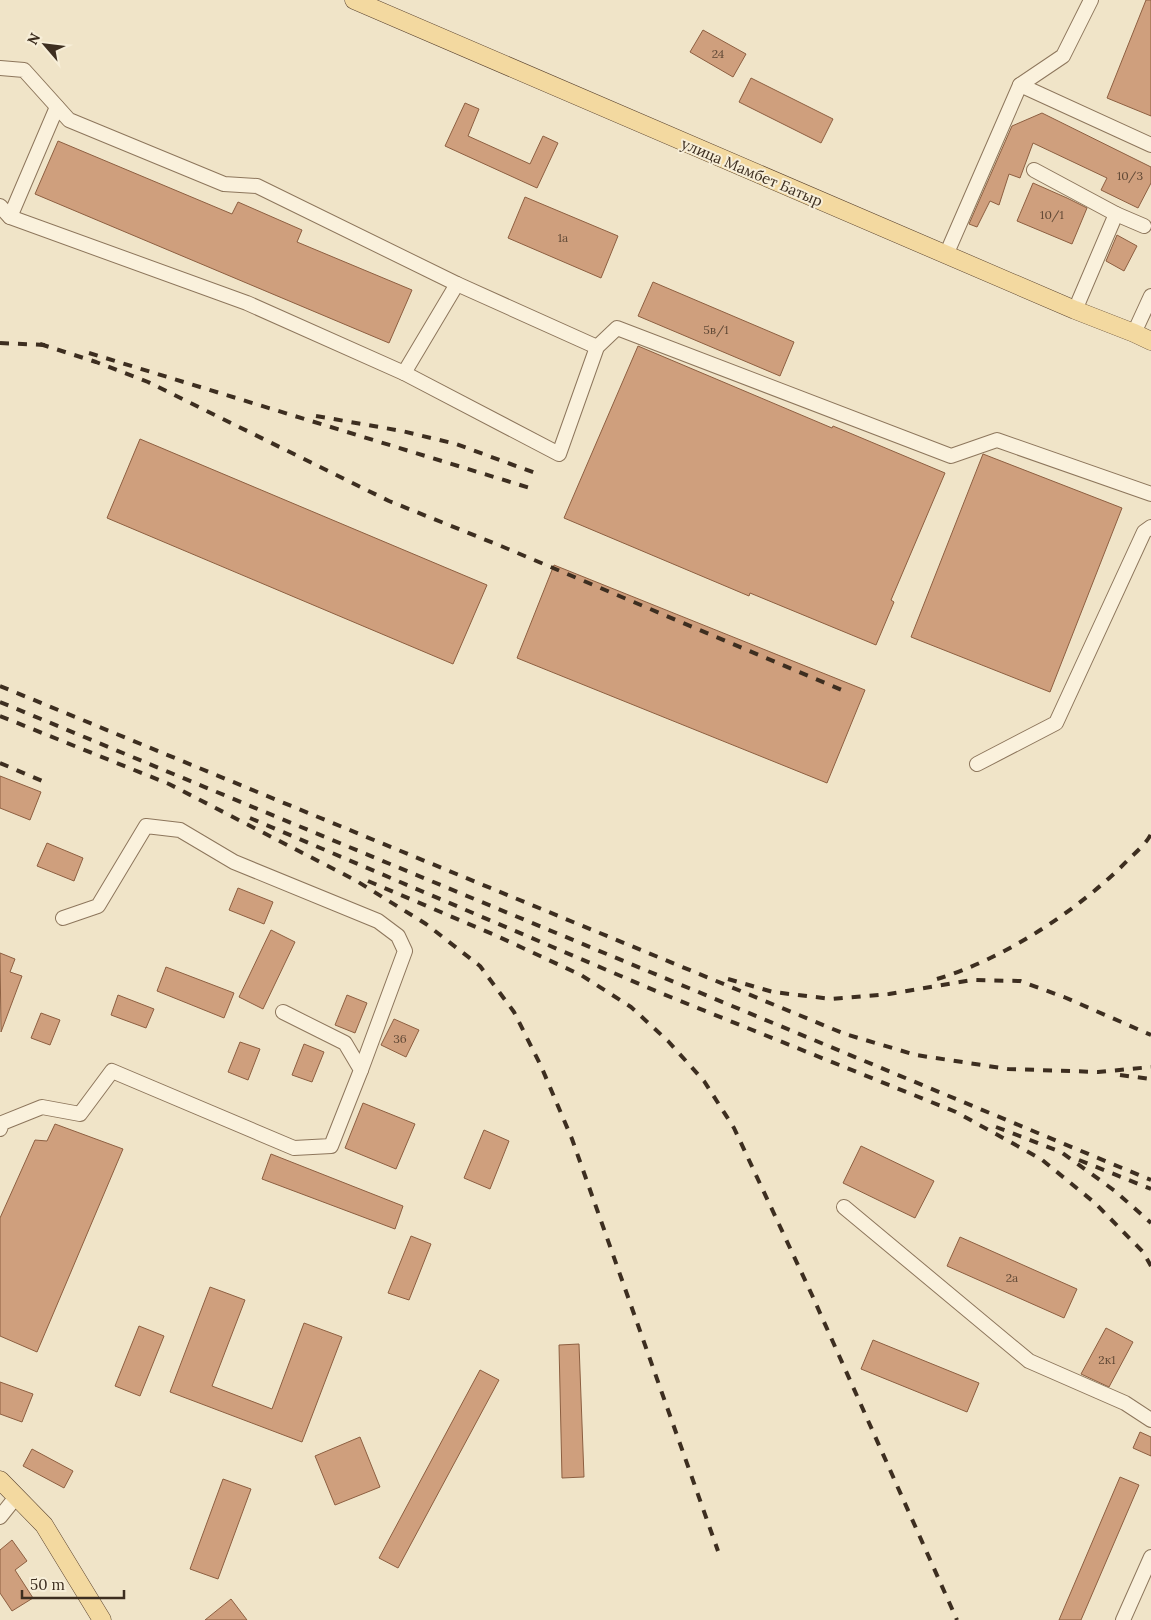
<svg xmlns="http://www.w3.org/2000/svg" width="1151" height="1620" viewBox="0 0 1151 1620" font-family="Lora,serif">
	<rect width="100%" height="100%" fill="#f0e4c8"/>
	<g fill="#cf9f7d" stroke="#8d5f41">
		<polygon points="1146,0 1151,0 1151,116 1107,98"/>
		<polygon points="703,30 746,54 733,77 690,52"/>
		<polygon points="751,78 833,119 821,143 739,102"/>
		<polygon points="465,103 479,109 468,136 530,164 543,136 558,143 537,188 445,146"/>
		<polygon points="1042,113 1151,167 1151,183 1138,208 1101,190 1107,178 1033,143 1020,178 1009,174 999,205 990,201 977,227 969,224 1012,126"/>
		<polygon points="58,141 232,214 238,202 302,230 297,242 412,290 389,343 35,194"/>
		<polygon points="1033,183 1067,198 1087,208 1072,244 1017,221"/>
		<polygon points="525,197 618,236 601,278 508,238"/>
		<polygon points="1117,235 1137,246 1124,271 1106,261"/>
		<polygon points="653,282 794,342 780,376 638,316"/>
		<polygon points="638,346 832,428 833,426 945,473 891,600 894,602 876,645 750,593 749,596 564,518"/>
		<polygon points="140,439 487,585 453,664 107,518"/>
		<polygon points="983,454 1122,508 1050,692 911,637"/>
		<polygon points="554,565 865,690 827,783 517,658"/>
		<polygon points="0,776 41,792 30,820 0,808"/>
		<polygon points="47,843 83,858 74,881 37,866"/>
		<polygon points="238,888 273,902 264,924 229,910"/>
		<polygon points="271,930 295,942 263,1009 239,997"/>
		<polygon points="0,953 15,959 10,972 22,976 1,1032"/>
		<polygon points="166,967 234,993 224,1018 157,991"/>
		<polygon points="118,995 154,1009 146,1028 111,1015"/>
		<polygon points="347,995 367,1003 355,1033 335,1025"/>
		<polygon points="41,1013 60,1020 50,1045 31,1038"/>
		<polygon points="394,1019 419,1030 406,1057 381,1045"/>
		<polygon points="240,1042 260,1049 248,1080 228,1072"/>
		<polygon points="304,1044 324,1052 312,1082 292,1075"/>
		<polygon points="363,1103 415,1124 396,1169 345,1148"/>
		<polygon points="55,1124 123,1149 37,1352 0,1336 0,1218 35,1140 47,1141"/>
		<polygon points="484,1130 509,1141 490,1189 464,1178"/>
		<polygon points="861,1146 934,1181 915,1218 843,1183"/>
		<polygon points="271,1154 403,1206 395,1229 262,1179"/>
		<polygon points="411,1236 431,1244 409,1300 388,1293"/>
		<polygon points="960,1237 1077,1289 1064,1318 947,1266"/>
		<polygon points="210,1287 245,1300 212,1386 272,1409 304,1323 342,1337 302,1442 170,1392"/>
		<polygon points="139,1326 164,1336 140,1396 115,1386"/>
		<polygon points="1106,1328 1133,1342 1109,1387 1081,1374"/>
		<polygon points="873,1340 979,1383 967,1412 861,1369"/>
		<polygon points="579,1344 584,1477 562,1478 559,1345"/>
		<polygon points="480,1370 499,1380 398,1568 379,1558"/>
		<polygon points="0,1382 33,1394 22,1422 0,1414"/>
		<polygon points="1140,1432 1151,1437 1151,1456 1133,1448"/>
		<polygon points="360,1437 380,1487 335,1505 315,1456"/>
		<polygon points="32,1449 73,1471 64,1488 23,1466"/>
		<polygon points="1120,1477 1139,1485 1081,1620 1059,1620"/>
		<polygon points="223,1479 251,1489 218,1579 190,1569"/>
		<polygon points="12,1540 27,1561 15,1570 33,1598 12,1611 0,1593 0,1550"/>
		<polygon points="231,1599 247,1620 205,1620"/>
	</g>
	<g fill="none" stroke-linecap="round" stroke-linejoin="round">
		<defs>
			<g id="minor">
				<polyline points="0,68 24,70 69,120 224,184 257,186 457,284 597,347"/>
				<polyline points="1020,85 1151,145"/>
				<polyline points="1034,170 1116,214 1075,310"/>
				<polyline points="0,206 10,217 247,303 404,373 457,284"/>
				<polyline points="1116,214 1144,226"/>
				<polyline points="10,217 57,107"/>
				<polyline points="946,255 1020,85 1063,56 1091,0"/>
				<polyline points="1134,333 1151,296"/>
				<polyline points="404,373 559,454 597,347 617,328 951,456 997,440 1151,494"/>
				<polyline points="977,764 1056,723 1144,532 1151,527"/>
				<polyline points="63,918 98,906 146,826 180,830 234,862 378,921 398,936 405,951 361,1070"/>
				<polyline points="0,1129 2,1123 42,1107 80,1114 112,1071 294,1148 331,1146 361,1070 345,1043 283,1012"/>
				<polyline points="844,1207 1029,1361 1125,1403 1151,1420"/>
				<polyline points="0,1517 16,1497"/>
				<polyline points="1123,1620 1151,1557"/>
			</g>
			<g id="major">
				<polyline points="354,0 1075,310 1134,333 1151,341"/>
				<polyline points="0,1480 44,1525 102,1620"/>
			</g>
		</defs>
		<use href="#minor" stroke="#8d765c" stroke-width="16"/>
		<use href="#major" stroke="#5b4430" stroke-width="19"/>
		<use href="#minor" stroke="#faf1dc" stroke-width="14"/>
		<use href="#major" stroke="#f3d9a0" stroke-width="18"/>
		<g stroke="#3d2e20" stroke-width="4" stroke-dasharray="9 9" stroke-linecap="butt">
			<polyline points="0,343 45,345"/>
			<polyline points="40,344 96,362 148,382 389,501 501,546 849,693"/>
			<polyline points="89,353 530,488"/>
			<polyline points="316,416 402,431 456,444 538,474"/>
			<polyline points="0,686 845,1034 916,1055 1008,1069 1098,1072 1151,1067"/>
			<polyline points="0,702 1151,1180"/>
			<polyline points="0,716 169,784 355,880 426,924 480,966 514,1012 541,1066 572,1139 718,1551"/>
			<polyline points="0,763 47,783"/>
			<polyline points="250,818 663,994 956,1112 1041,1159 1095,1203 1143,1252 1151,1266"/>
			<polyline points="368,881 497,936 581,975 631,1007 668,1041 704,1081 734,1128 812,1295 957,1620"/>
			<polyline points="728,979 773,992 832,999 889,994 972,980 1020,981 1064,997 1151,1035"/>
			<path d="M 937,979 C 1004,959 1079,910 1128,860 C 1136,852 1146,844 1151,834"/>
			<polyline points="1120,1075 1151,1079"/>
			<polyline points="996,1127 1061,1152 1115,1191 1151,1223"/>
			<polyline points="1079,1160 1151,1189"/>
		</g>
	</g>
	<g text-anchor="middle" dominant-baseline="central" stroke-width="4" stroke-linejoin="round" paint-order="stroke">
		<g font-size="12" fill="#624a37">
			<text x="718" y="53">24</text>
			<text x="1130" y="175">10/3</text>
			<text x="1052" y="214">10/1</text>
			<text x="563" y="237">1а</text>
			<text x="716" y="329">5в/1</text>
			<text x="400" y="1038">36</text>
			<text x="1012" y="1277">2а</text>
			<text x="1107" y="1359">2к1</text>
		</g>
		<g font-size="15" fill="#3d2e20" stroke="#f7eed8">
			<text transform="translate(752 172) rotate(23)">улица Мамбет Батыр</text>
		</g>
	</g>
	<g transform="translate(45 45) rotate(298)" stroke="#f7eed8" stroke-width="4" paint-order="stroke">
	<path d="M0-4L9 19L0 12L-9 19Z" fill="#3d2e20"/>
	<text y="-8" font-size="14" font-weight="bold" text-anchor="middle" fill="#3d2e20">N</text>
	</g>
	<path d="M22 1590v8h102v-8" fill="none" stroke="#3d2e20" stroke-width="2.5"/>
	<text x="30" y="1590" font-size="15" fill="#3d2e20" stroke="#f7eed8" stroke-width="4" paint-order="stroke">50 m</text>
</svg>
